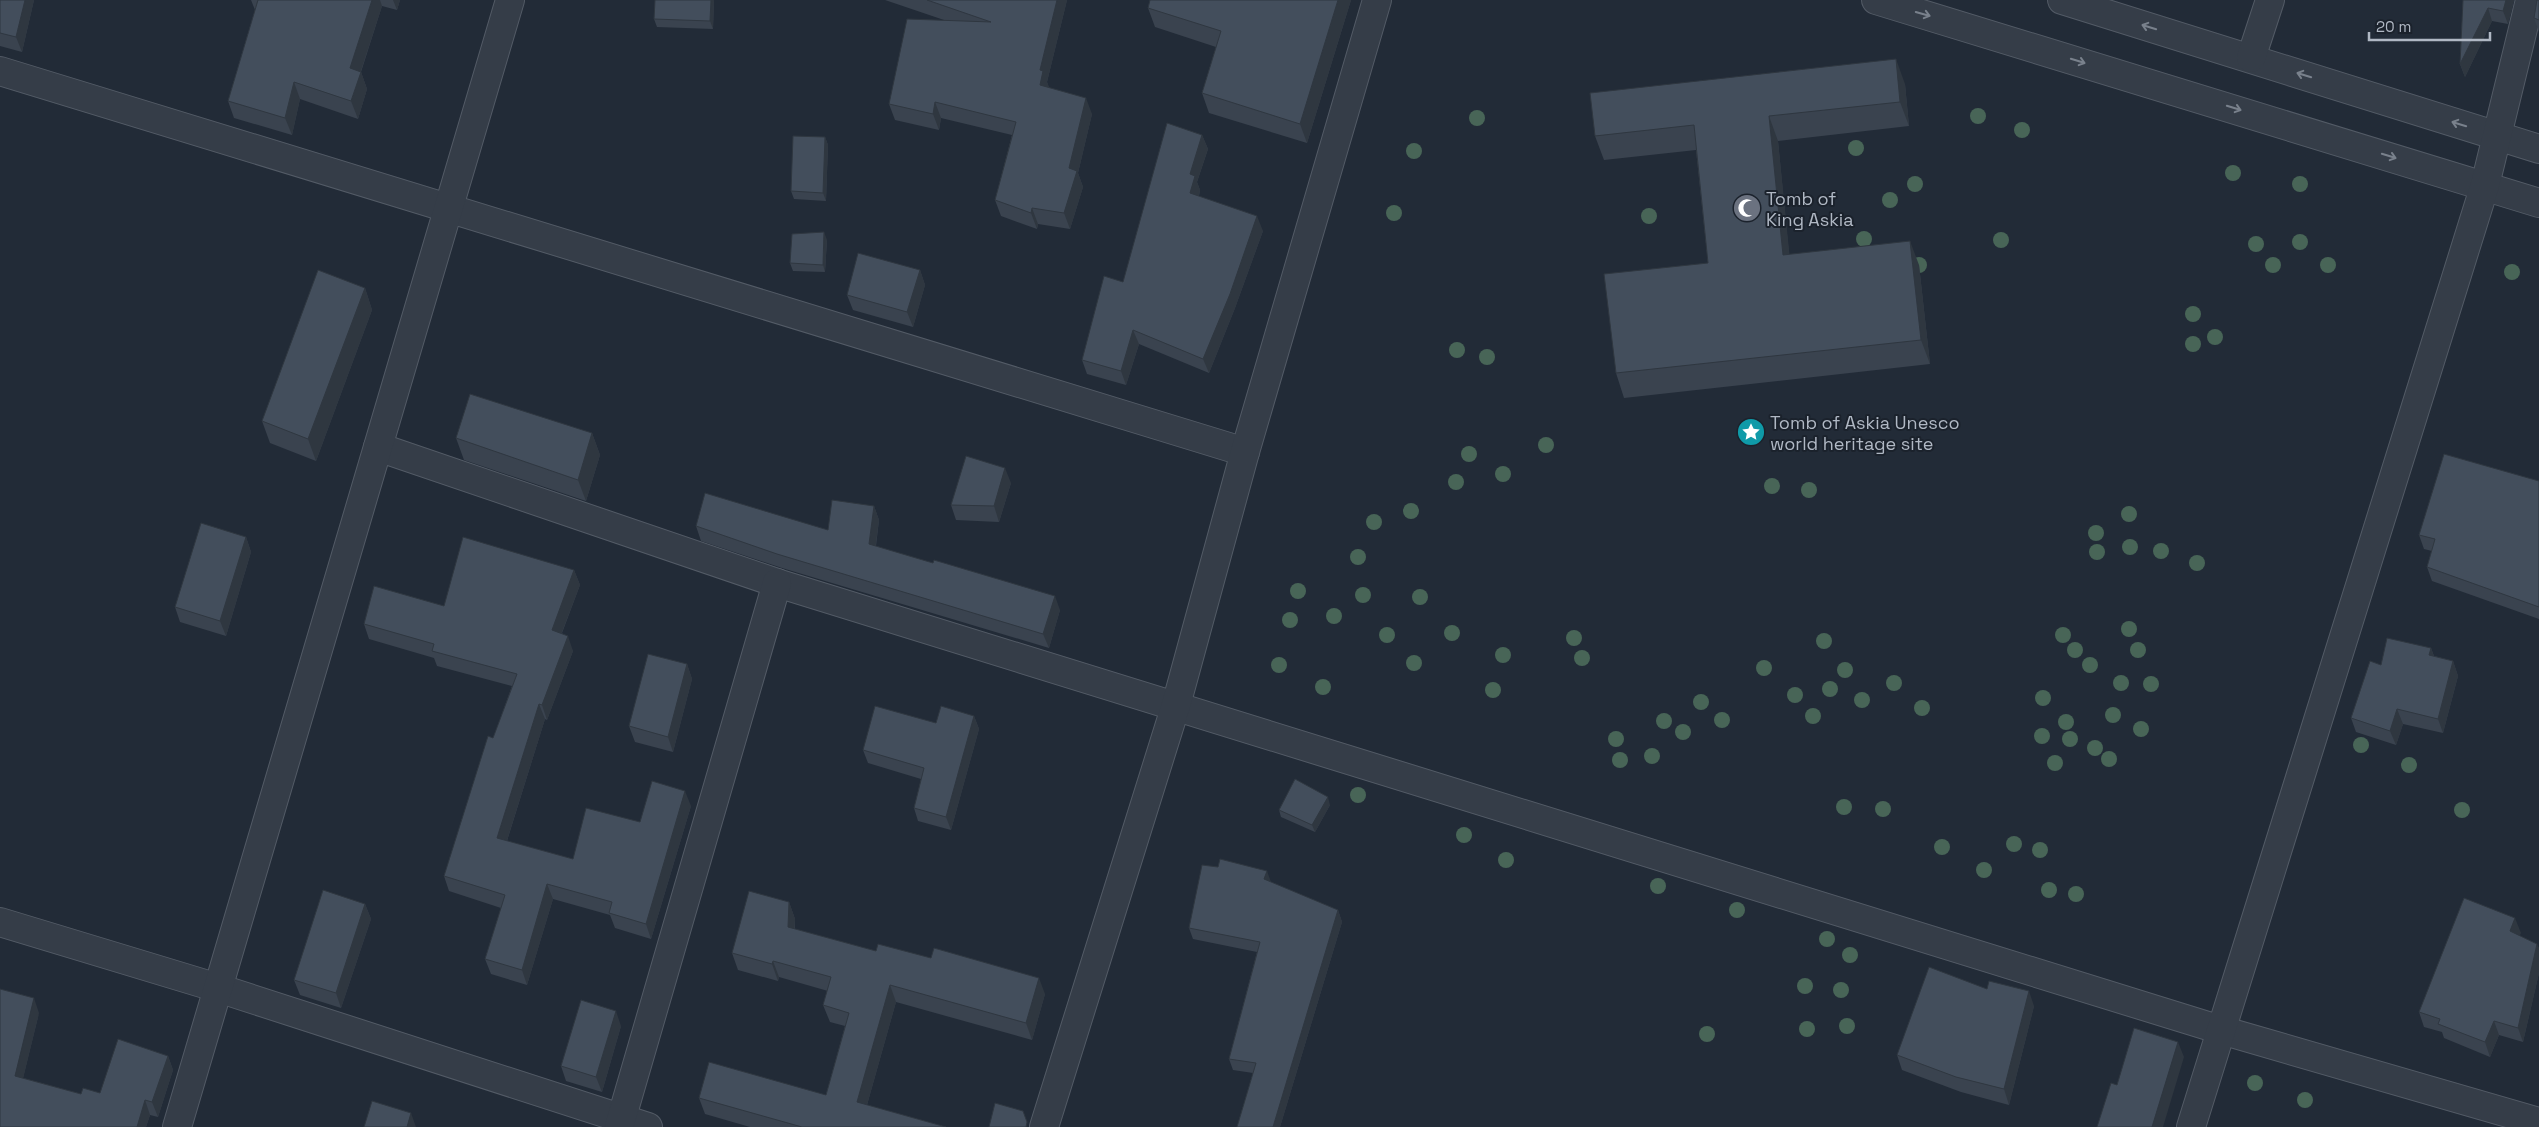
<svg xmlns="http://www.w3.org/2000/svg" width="2539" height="1127" viewBox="0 0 2539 1127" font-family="'Space Grotesk',sans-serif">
	<rect width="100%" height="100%" fill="#222b37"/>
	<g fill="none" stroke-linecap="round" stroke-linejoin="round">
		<defs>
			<g id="minor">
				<polyline points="1876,0 2539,203"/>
				<polyline points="2062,0 2539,149"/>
				<polyline points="2251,58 2270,0"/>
				<polyline points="0,71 1245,452"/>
				<polyline points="378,447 777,583 2221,1030 2539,1122"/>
				<polyline points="0,922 218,988 648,1127"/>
				<polyline points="177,1127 510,0"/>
				<polyline points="619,1127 777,583"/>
				<polyline points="1044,1127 1176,705 1245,452 1377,0"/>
				<polyline points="2191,1127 2485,185 2530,0"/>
			</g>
		</defs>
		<use href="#minor" stroke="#535b66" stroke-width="30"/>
		<use href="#minor" stroke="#353d48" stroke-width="28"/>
	</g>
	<g fill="#486557">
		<circle cx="1978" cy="116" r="8"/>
		<circle cx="1477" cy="118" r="8"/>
		<circle cx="2022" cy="130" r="8"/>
		<circle cx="1856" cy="148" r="8"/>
		<circle cx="1414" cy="151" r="8"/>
		<circle cx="2233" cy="173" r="8"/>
		<circle cx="1915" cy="184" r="8"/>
		<circle cx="2300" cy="184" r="8"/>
		<circle cx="1890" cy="200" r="8"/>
		<circle cx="1394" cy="213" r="8"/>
		<circle cx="1649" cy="216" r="8"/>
		<circle cx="1864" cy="239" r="8"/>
		<circle cx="2001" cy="240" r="8"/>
		<circle cx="2300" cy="242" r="8"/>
		<circle cx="2256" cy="244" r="8"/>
		<circle cx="1919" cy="265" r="8"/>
		<circle cx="2273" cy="265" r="8"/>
		<circle cx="2328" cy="265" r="8"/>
		<circle cx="2512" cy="272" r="8"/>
		<circle cx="2193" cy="314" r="8"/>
		<circle cx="2215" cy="337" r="8"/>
		<circle cx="2193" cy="344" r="8"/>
		<circle cx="1457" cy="350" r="8"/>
		<circle cx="1487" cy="357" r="8"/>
		<circle cx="1546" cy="445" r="8"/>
		<circle cx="1469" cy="454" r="8"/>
		<circle cx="1503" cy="474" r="8"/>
		<circle cx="1456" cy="482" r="8"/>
		<circle cx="1772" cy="486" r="8"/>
		<circle cx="1809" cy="490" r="8"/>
		<circle cx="1411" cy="511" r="8"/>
		<circle cx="2129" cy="514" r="8"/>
		<circle cx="1374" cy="522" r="8"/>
		<circle cx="2096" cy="533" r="8"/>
		<circle cx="2130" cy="547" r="8"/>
		<circle cx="2161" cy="551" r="8"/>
		<circle cx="2097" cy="552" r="8"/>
		<circle cx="1358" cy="557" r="8"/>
		<circle cx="2197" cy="563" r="8"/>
		<circle cx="1298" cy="591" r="8"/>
		<circle cx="1363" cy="595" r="8"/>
		<circle cx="1420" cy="597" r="8"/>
		<circle cx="1334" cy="616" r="8"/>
		<circle cx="1290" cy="620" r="8"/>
		<circle cx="2129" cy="629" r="8"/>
		<circle cx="1452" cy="633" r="8"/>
		<circle cx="1387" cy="635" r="8"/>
		<circle cx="2063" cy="635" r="8"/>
		<circle cx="1574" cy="638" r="8"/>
		<circle cx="1824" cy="641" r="8"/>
		<circle cx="2075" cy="650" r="8"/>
		<circle cx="2138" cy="650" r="8"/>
		<circle cx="1503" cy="655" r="8"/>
		<circle cx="1582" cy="658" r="8"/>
		<circle cx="1414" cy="663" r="8"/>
		<circle cx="1279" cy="665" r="8"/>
		<circle cx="2090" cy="665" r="8"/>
		<circle cx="1764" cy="668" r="8"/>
		<circle cx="1845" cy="670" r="8"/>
		<circle cx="1894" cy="683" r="8"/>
		<circle cx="2121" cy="683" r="8"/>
		<circle cx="2151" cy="684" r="8"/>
		<circle cx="1323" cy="687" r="8"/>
		<circle cx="1830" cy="689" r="8"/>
		<circle cx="1493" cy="690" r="8"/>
		<circle cx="1795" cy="695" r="8"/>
		<circle cx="2043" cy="698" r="8"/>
		<circle cx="1862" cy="700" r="8"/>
		<circle cx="1701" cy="702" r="8"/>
		<circle cx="1922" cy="708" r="8"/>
		<circle cx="2113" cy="715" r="8"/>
		<circle cx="1813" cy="716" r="8"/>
		<circle cx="1722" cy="720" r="8"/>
		<circle cx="1664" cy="721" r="8"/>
		<circle cx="2066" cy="722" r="8"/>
		<circle cx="2141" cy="729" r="8"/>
		<circle cx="1683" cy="732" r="8"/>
		<circle cx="2042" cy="736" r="8"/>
		<circle cx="1616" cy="739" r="8"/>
		<circle cx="2070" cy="739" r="8"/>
		<circle cx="2361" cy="745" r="8"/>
		<circle cx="2095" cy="748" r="8"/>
		<circle cx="1652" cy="756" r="8"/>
		<circle cx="2109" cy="759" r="8"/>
		<circle cx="1620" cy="760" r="8"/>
		<circle cx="2055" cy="763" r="8"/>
		<circle cx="2409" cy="765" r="8"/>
		<circle cx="1358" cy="795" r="8"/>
		<circle cx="1844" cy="807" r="8"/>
		<circle cx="1883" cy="809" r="8"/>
		<circle cx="2462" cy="810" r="8"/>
		<circle cx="1464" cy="835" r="8"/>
		<circle cx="2014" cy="844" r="8"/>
		<circle cx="1942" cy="847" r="8"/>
		<circle cx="2040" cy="850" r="8"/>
		<circle cx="1506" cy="860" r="8"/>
		<circle cx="1984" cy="870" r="8"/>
		<circle cx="1658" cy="886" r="8"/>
		<circle cx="2049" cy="890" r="8"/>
		<circle cx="2076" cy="894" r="8"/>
		<circle cx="1737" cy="910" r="8"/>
		<circle cx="1827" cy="939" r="8"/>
		<circle cx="1850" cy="955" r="8"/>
		<circle cx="1805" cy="986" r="8"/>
		<circle cx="1841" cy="990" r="8"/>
		<circle cx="1847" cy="1026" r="8"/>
		<circle cx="1807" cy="1029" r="8"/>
		<circle cx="1707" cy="1034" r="8"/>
		<circle cx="2255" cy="1083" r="8"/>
		<circle cx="2305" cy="1100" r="8"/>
	</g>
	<g fill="#3a434f">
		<polygon points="0,0 34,0 22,52 0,46"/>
		<polygon points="251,0 400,0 397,10 382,6 361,72 367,89 358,119 300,99 292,135 234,118 228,101 255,10"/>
		<polygon points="714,0 713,29 657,27 654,19"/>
		<polygon points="885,0 1067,0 1047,82 1049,88 1092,114 1078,173 1083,187 1070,229 1038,224 1037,229 1001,216 995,200 1012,135 941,118 939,130 895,120 889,104 944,20"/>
		<polygon points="1351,0 1307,143 1209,113 1202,93 1216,47 1155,27 1148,8"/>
		<polygon points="2463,0 2514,0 2508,24 2492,21 2465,77 2460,64"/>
		<polygon points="2539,0 2539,32 2534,18"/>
		<polygon points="1905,84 1909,126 1778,141 1789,254 1919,265 1930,364 1624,398 1616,373 1708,263 1696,150 1604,160 1595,136"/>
		<polygon points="1202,135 1208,149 1197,182 1200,190 1199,196 1263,231 1235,308 1209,373 1139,344 1126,385 1087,374 1082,360"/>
		<polygon points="825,137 828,145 826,201 794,199 791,191"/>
		<polygon points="827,240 825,272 793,271 790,263"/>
		<polygon points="920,270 925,285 913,327 853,310 847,295"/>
		<polygon points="365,288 372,310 316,461 270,443 262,421"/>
		<polygon points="592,433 600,455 586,501 464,460 456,438"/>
		<polygon points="2539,481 2539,619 2432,581 2427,567 2432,551 2424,549 2419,535"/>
		<polygon points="1011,483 999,522 956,520 951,505"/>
		<polygon points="874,506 879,520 876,546 1060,610 1049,648 782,568 701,541 696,526 828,530"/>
		<polygon points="246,537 251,552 226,636 180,622 175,607"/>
		<polygon points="574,570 580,585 562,633 573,651 547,720 545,719 507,841 573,859 640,822 691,806 651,939 615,928 610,915 553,899 527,985 491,974 485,959 501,908 449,891 444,876 512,686 437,666 434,658 369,639 364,624 444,606"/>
		<polygon points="2431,648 2434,656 2453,661 2458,676 2443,733 2403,724 2396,745 2356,732 2351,718 2381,665"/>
		<polygon points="687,664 692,679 673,752 635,742 629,726"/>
		<polygon points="974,716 979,729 951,830 918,821 914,808 921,779 868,763 863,750 936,723"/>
		<polygon points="1330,805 1315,832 1281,817 1279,810"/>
		<polygon points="1270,882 1338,910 1342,922 1280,1127 1237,1127 1253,1073 1233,1070 1229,1059 1257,952 1193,939 1189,928"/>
		<polygon points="789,902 795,919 795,929 876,951 1045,994 1032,1040 896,1002 867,1105 946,1127 750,1127 705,1114 699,1098 826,1095 845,1026 830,1022 823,1005 828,991 779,977 778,981 738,970 732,953"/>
		<polygon points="365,904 371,919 341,1008 300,995 294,980"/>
		<polygon points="2521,933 2519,935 2539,948 2539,973 2523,1042 2499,1035 2490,1057 2444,1038 2442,1032 2424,1027 2419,1012"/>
		<polygon points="1987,989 2034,1006 2009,1105 1961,1092 1902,1070 1897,1055"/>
		<polygon points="39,1013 23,1078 81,1094 100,1093 168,1056 173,1070 158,1117 150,1115 146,1127 0,1127"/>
		<polygon points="621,1026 602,1092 566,1081 561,1066"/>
	</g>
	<g fill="#2f3740">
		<polygon points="25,0 34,0 22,52 16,37"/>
		<polygon points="372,0 380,0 382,6 356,86 350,68"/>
		<polygon points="393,0 400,0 397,10"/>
		<polygon points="711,0 714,0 713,29 710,21"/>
		<polygon points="1057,0 1067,0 1047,82 1049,87 1046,101 1040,85 1040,70"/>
		<polygon points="1338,0 1351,0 1307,143 1300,124"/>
		<polygon points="2506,0 2514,0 2508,24 2503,11"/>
		<polygon points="2488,8 2492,21 2465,77 2460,64"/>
		<polygon points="1896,59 1905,84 1909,126 1900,102"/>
		<polygon points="361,72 367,89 358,119 351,101"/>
		<polygon points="294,82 300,99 292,135 285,118"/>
		<polygon points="1086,98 1092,114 1078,173 1083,187 1070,229 1064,213 1069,168"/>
		<polygon points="935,102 941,118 939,130 933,114"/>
		<polygon points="1769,116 1778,141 1792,279 1783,255"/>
		<polygon points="1202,135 1208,149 1197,182 1200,190 1196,208 1190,193 1190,174"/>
		<polygon points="825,137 828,145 826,201 823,193"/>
		<polygon points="1032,208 1038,224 1037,229 1031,213"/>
		<polygon points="1257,216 1263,231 1235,308 1209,373 1203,359"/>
		<polygon points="824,232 827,240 825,272 823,265"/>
		<polygon points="1910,241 1919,265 1930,364 1921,340"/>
		<polygon points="920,270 925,285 913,327 907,312"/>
		<polygon points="365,288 372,310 316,461 308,439"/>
		<polygon points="1133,330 1139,344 1126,385 1121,371"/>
		<polygon points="592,433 600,455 586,501 578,480"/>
		<polygon points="1005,468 1011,483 999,522 994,506"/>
		<polygon points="874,506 879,520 874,558 869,544"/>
		<polygon points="246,537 251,552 226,636 220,621"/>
		<polygon points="574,570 580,585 557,645 552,630"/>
		<polygon points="1055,596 1060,610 1049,648 1043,634"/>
		<polygon points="568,636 573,651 547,720 542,705"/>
		<polygon points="2431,648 2436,663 2429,655"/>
		<polygon points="2453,661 2458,676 2443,733 2438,719"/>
		<polygon points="687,664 692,679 673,752 668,737"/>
		<polygon points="539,704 545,719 503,853 497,838"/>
		<polygon points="2397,709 2403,724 2396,745 2390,731"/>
		<polygon points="974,716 979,729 951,830 946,817"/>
		<polygon points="685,791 691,806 651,939 646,924"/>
		<polygon points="1328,797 1330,805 1315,832 1312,825"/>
		<polygon points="1267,871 1271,882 1264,879"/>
		<polygon points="547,884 553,899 527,985 522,970"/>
		<polygon points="789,902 795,919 794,943 788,927"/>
		<polygon points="365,904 371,919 341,1008 336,993"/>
		<polygon points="1338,910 1342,922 1280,1127 1273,1127"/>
		<polygon points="2515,918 2521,933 2515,946 2510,931"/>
		<polygon points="2537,944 2539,948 2539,973 2523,1042 2518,1028"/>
		<polygon points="773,961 779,977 778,981 772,964"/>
		<polygon points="1039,978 1045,994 1032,1040 1026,1023"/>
		<polygon points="890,985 896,1002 863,1119 857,1102"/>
		<polygon points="2029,991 2034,1006 2009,1105 2004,1089"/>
		<polygon points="34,998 39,1013 20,1091 15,1076"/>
		<polygon points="616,1011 621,1026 602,1092 596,1077"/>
		<polygon points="2494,1021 2499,1035 2490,1057 2485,1042"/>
		<polygon points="2178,1042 2184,1057 2163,1127 2152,1127"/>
		<polygon points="168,1056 173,1070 158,1117 152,1102"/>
		<polygon points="145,1100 150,1115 146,1127 137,1127"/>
		<polygon points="411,1113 416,1127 407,1127"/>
	</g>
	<g fill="#434e5c" stroke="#2f3740">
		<polygon points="0,0 25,0 16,37 0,33"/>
		<polygon points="258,0 372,0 350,68 361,72 351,101 294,82 285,118 228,101"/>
		<polygon points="655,0 711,0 710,21 654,19"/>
		<polygon points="927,0 1057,0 1040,70 1043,71 1040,85 1086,98 1069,168 1077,171 1064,213 1032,208 1031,213 995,200 1016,122 935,102 933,114 889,104 907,19 991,22"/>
		<polygon points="1150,0 1338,0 1300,124 1202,93 1221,31 1148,8"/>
		<polygon points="2463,0 2506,0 2503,11 2488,8 2460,64"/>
		<polygon points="2537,0 2539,0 2539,20 2534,18"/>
		<polygon points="1896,59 1900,102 1769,116 1783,255 1910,241 1921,340 1616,373 1604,274 1708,263 1694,125 1595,136 1590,93"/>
		<polygon points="1167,123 1202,135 1190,174 1195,176 1190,193 1257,216 1230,294 1203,359 1133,330 1121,371 1082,360 1104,276 1123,282"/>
		<polygon points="793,136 825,137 823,193 791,191"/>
		<polygon points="824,232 823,265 790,263 792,234"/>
		<polygon points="858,253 920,270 907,312 847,295"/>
		<polygon points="318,270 365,288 308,439 262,421"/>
		<polygon points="470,394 592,433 578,480 456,438"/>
		<polygon points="2444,454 2539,481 2539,607 2427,567 2435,539 2419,535"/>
		<polygon points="966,456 1005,468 994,506 951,505"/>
		<polygon points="705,493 828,530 832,500 874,506 869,544 933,563 934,560 1055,596 1043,634 777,554 696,526"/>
		<polygon points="201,523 246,537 220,621 175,607"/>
		<polygon points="463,537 574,570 552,630 568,636 542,705 539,704 497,838 573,859 586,808 640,822 652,781 685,791 646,924 609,913 612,902 547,884 522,970 485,959 505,895 444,876 488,736 493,738 517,674 432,651 434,644 364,624 374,586 444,606"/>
		<polygon points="2387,638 2431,648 2429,655 2453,661 2438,719 2397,709 2390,731 2351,718 2370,661 2381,665"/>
		<polygon points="648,654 687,664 668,737 629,726"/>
		<polygon points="875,706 936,723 941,706 974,716 946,817 914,808 924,768 863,750"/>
		<polygon points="1295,779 1328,797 1312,825 1279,810"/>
		<polygon points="1220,859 1267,871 1264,879 1338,910 1273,1127 1237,1127 1256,1063 1229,1059 1260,942 1189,928 1202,865 1218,867"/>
		<polygon points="323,890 365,904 336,993 294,980"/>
		<polygon points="749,891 789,902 788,927 876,951 878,944 931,958 934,948 1039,978 1026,1023 890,985 857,1102 946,1127 802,1127 699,1098 709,1062 826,1095 849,1013 823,1005 831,977 773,961 772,964 732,953"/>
		<polygon points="2464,898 2515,918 2510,931 2537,944 2518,1028 2494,1021 2485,1042 2438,1024 2440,1019 2419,1012"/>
		<polygon points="1929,967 1987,989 1989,981 2029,991 2004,1089 1956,1077 1897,1055"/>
		<polygon points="0,989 34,998 15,1076 81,1094 83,1088 100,1093 118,1039 168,1056 152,1102 145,1100 137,1127 0,1127"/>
		<polygon points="581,1000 616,1011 596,1077 561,1066"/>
		<polygon points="2134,1028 2178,1042 2152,1127 2097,1127 2111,1083 2117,1085"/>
		<polygon points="372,1101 411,1113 407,1127 364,1127"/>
		<polygon points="995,1103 1023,1111 1027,1122 1026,1127 989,1127"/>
	</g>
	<defs><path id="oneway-shaft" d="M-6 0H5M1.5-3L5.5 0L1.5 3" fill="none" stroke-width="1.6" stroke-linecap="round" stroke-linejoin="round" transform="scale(1.25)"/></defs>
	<g stroke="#79818c">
		<use href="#oneway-shaft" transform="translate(1923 14) rotate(16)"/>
		<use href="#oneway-shaft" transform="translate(2149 27) rotate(-163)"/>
		<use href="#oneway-shaft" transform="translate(2078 61) rotate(17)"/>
		<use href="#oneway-shaft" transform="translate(2304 75) rotate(-163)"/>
		<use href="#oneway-shaft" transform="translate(2234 108) rotate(17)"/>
		<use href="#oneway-shaft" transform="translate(2459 124) rotate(-163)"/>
		<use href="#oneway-shaft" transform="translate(2389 156) rotate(17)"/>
	</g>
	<defs>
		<symbol id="mosque-disc" viewBox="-11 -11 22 22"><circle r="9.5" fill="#6b7280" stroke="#1b222c"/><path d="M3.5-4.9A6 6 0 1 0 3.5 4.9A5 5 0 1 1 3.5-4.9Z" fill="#fff"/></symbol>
		<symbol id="sight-disc" viewBox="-11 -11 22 22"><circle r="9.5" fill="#0f9aa8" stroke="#1b222c"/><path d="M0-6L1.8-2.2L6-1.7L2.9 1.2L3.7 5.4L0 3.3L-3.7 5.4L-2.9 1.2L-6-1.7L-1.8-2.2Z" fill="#fff"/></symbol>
	</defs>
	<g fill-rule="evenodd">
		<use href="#mosque-disc" x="1731" y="192" width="32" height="32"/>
		<use href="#sight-disc" x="1735" y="416" width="32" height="32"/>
	</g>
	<g text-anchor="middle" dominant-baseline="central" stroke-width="4" stroke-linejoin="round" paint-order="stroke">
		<g font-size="18" fill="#b0b8c4" stroke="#1b222c" text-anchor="start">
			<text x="1766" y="198">Tomb of<tspan x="1766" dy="21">King Askia</tspan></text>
			<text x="1770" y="422">Tomb of Askia Unesco<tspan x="1770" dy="21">world heritage site</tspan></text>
		</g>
	</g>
	<path d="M2369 32v8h121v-8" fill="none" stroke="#b0b8c4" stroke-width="2.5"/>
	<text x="2376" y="32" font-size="15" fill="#b0b8c4" stroke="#1b222c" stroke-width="4" paint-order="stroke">20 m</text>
</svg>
